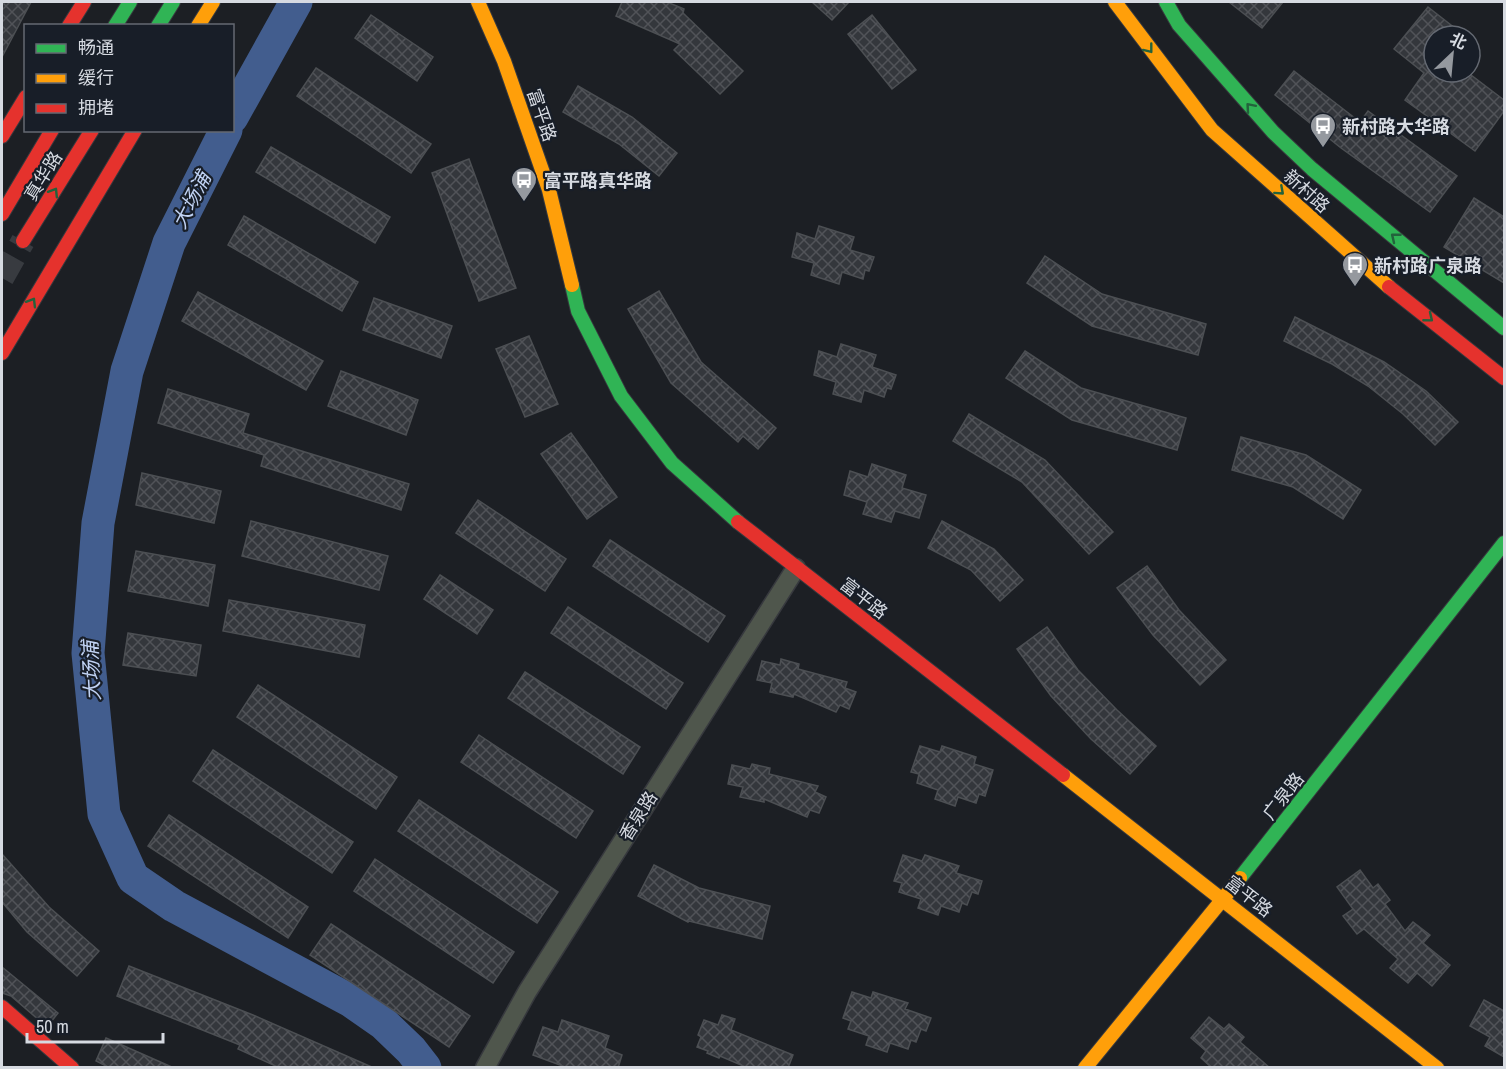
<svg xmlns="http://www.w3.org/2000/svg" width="1506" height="1069" viewBox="0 0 1506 1069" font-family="'Archivo Narrow','Noto Sans SC',sans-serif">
	<defs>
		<pattern id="building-cross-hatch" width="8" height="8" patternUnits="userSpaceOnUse" patternTransform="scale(1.5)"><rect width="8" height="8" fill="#34373c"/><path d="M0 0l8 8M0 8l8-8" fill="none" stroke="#515358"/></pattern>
	</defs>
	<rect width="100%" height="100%" fill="#1c1f24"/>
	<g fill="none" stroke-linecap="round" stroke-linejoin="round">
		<g stroke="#425d8e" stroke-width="33">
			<polyline points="232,117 296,2"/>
			<polyline points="226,130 169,243 127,371 98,523 88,653 104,814 133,878 174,906 351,1001 384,1024 411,1050 425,1068"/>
		</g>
	</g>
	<g fill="url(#building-cross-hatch)" stroke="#4c4f53" stroke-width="1.5">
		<polygon points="2,2 31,2 2,57"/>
		<polygon points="622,2 667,2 684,9 683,13 743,71 720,94 674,50 680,44 616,16"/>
		<polygon points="812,2 849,2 832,20"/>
		<polygon points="1229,2 1283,2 1262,28"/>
		<polygon points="1428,7 1465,36 1434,36 1434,72 1467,72 1504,100 1504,111 1475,151 1405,100 1424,73 1394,49"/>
		<polygon points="371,15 433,57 417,81 355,38"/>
		<polygon points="872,15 916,70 892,89 848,34"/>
		<polygon points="316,68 431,144 411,173 297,96"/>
		<polygon points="1294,71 1360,122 1368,111 1457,176 1430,212 1341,148 1275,95"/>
		<polygon points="578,86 632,117 677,153 659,176 619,144 563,112"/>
		<polygon points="271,147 390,217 375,243 256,172"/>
		<polygon points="469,159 516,288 479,301 432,173"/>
		<polygon points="1474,198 1504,217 1504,283 1444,247"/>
		<polygon points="244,216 358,282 342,311 228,245"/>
		<polygon points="819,226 854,237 850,250 874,257 869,271 865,270 863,279 842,272 839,284 811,275 814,263 792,257 797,233 815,239"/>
		<polygon points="1045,256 1102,294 1206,324 1198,355 1092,326 1027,283"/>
		<polygon points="659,291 701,362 776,428 758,449 743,436 738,442 671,383 628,309"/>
		<polygon points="198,292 323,361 306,390 182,321"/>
		<polygon points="374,298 452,326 441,358 363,330"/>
		<polygon points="1295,317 1384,362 1426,391 1458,422 1435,445 1403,414 1368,386 1332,364 1284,341"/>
		<polygon points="529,336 558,404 525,417 496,349"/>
		<polygon points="841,344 876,355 872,367 896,375 891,389 887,388 884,397 864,390 861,402 833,394 836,382 814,375 819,351 837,357"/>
		<polygon points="1025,351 1081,388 1186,418 1177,450 1072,420 1006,378"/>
		<polygon points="341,371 418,400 406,435 328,406"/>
		<polygon points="168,389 249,414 243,433 409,484 401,510 261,466 264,455 158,423"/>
		<polygon points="969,414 1045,460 1113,532 1089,554 1022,482 953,441"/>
		<polygon points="571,433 617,497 587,519 541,454"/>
		<polygon points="1241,437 1306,455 1361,490 1343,519 1293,487 1232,470"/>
		<polygon points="872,464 906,475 902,488 926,495 919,518 895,511 891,522 863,514 867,502 844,495 850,471 868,477"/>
		<polygon points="142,473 221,491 214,523 136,505"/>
		<polygon points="478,500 566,559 545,591 456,533"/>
		<polygon points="251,521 388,556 379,590 242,556"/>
		<polygon points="942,521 994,549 1023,580 1000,601 971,570 928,548"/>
		<polygon points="610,540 725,616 708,642 593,566"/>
		<polygon points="136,551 215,565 208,606 128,591"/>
		<polygon points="1147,566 1179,610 1226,660 1200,685 1153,635 1117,588"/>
		<polygon points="440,575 493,610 477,634 424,599"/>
		<polygon points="229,600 365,625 359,657 223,631"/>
		<polygon points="568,607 683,683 666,709 551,633"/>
		<polygon points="1047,627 1078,670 1117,710 1156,746 1130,774 1091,739 1051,696 1017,649"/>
		<polygon points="128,633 201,645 196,676 123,665"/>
		<polygon points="781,659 799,664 798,669 847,682 845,688 856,692 849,709 840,705 836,712 794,694 793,697 770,692 772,683 757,680 762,661 780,665"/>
		<polygon points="525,672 640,747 623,774 508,698"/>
		<polygon points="258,685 397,777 376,809 237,717"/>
		<polygon points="479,735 593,811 576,838 461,762"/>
		<polygon points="920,746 940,752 942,746 976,757 974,764 993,770 985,796 979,794 976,803 958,797 955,806 935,799 938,790 917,783 919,774 911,772"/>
		<polygon points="213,750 353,842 332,873 193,781"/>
		<polygon points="752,764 770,768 769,774 818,786 815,792 826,797 819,813 810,810 807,817 764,799 764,802 740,797 743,787 728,784 732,765 750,769"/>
		<polygon points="419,800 558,892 537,923 398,831"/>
		<polygon points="169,815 308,907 288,938 148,846"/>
		<polygon points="2,854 49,907 99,951 77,976 27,932 2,902"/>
		<polygon points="903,855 922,861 925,855 959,866 956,873 982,881 978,894 972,892 967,905 962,903 959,912 941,906 938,915 918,908 921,899 899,892 902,883 894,881"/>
		<polygon points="375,859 514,952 493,983 354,891"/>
		<polygon points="654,865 699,888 770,906 762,939 689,921 688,922 638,896"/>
		<polygon points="1360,870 1373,888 1378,884 1390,900 1385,904 1405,931 1413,922 1430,935 1423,943 1450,965 1432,986 1417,973 1408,983 1390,968 1398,959 1364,929 1357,934 1343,916 1353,909 1337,887"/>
		<polygon points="331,924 470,1016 449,1047 310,955"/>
		<polygon points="129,966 253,1015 374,1068 280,1068 238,1049 240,1045 117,996"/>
		<polygon points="2,967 58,1013 47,1027 11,996 2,993"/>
		<polygon points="852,992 871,998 873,992 908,1003 905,1009 931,1018 926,1031 921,1029 916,1042 911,1040 908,1049 890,1043 887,1052 866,1045 869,1036 848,1029 851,1021 843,1018"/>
		<polygon points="1484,1000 1504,1011 1504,1057 1485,1046 1490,1037 1470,1026"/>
		<polygon points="722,1015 735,1019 731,1030 793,1055 788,1068 748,1068 720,1056 719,1058 707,1053 708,1051 697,1047 701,1037 698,1035 704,1020 718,1025"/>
		<polygon points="1209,1017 1224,1029 1229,1024 1244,1037 1240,1042 1270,1068 1212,1068 1201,1058 1206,1051 1191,1038"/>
		<polygon points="562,1020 609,1036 605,1048 622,1055 618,1068 568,1068 533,1055 543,1027 558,1032"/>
		<polygon points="106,1038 174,1068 110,1068 96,1061"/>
	</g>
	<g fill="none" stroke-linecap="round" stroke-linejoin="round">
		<polyline stroke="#383b40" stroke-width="24" stroke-dasharray="24 12" stroke-linecap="butt" points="2,278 23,241"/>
		<defs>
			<polyline id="street" points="485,1068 527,992 796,568"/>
			<g id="fast">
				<polyline points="1166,2 1179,25 1273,132 1312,169 1504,328"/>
				<polyline points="115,26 130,2"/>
				<polyline points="158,26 173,2"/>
				<polyline points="572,285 578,311 621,396 672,463 738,522"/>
				<polyline points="1240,878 1504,543"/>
			</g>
			<g id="slow">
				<polyline points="478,2 504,61 549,190 572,285"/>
				<polyline points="1115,2 1212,130 1389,287"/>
				<polyline points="198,26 213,2"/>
				<polyline points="1063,775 1437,1068"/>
				<polyline points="1085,1068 1240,878"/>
			</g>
			<g id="jam">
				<polyline points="69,26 84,2"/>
				<polyline points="2,136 26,97"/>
				<polyline points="2,214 52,130"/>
				<polyline points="23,241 92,130"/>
				<polyline points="1389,287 1504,378"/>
				<polyline points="2,353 135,130"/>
				<polyline points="738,522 1063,775"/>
				<polyline points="2,1007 72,1068"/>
			</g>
		</defs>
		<use href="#street" stroke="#37393e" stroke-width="21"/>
		<use href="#fast" stroke="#37393e" stroke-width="16"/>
		<use href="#slow" stroke="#37393e" stroke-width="16"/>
		<use href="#jam" stroke="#37393e" stroke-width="16"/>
		<use href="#street" stroke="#4f564c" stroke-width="18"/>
		<use href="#fast" stroke="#30b455" stroke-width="14"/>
		<use href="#slow" stroke="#ff9f0a" stroke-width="14"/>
		<use href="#jam" stroke="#e5322d" stroke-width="14"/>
	</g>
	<defs><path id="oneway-chevron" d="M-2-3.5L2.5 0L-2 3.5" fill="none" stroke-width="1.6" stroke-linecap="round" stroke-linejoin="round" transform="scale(1.5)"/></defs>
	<g stroke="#23623c">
		<use href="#oneway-chevron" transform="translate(1149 49) rotate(52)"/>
		<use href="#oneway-chevron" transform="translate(1250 107) rotate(-131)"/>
		<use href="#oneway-chevron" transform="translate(1280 191) rotate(42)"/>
		<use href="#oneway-chevron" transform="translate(54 192) rotate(-58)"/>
		<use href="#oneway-chevron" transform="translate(1395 237) rotate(-141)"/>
		<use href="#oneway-chevron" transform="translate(32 302) rotate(-59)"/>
		<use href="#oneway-chevron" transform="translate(1429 318) rotate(39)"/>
	</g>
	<defs>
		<symbol id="bus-pin" viewBox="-11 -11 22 30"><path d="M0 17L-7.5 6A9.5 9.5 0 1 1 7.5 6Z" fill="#95999f" stroke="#181e28"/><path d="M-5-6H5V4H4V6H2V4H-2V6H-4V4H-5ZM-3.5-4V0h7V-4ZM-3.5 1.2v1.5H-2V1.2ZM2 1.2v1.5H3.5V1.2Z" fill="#fff"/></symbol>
	</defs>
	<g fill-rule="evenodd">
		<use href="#bus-pin" x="1308" y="111" width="30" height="40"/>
		<use href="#bus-pin" x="509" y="165" width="30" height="40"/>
		<use href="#bus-pin" x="1340" y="250" width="30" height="40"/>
	</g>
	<g text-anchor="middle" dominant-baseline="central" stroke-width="4.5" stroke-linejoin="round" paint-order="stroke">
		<g font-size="18" fill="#d6dae1" stroke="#181e28">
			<text transform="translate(542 115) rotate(71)">富平路</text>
			<text transform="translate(43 176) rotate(-58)">真华路</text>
			<text transform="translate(1307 191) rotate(42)">新村路</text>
			<text transform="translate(864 598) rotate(38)">富平路</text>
			<text transform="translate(1283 796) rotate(-52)">广泉路</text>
			<text transform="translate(638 816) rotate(-58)">香泉路</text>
			<text transform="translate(1249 896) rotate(38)">富平路</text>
		</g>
		<g font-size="18" font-weight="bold" fill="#d6dae1" stroke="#181e28" text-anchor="start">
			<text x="1342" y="126">新村路大华路</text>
			<text x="544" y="180">富平路真华路</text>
			<text x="1374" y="265">新村路广泉路</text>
		</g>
		<g font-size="20" font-style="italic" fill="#c1d3f4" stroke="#181e28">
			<text transform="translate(191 200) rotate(-63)">大场浦</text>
			<text transform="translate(91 671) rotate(-93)">大场浦</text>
		</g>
	</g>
	<rect width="1506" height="1069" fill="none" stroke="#d6dae1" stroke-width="6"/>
	<rect x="24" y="24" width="210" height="108" fill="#181e28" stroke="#646972" stroke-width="1.5"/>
	<rect x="36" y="44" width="30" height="9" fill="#30b455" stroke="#646972" stroke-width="1.5"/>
	<text x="78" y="54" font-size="18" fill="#d6dae1">畅通</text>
	<rect x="36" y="74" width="30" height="9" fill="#ff9f0a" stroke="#646972" stroke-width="1.5"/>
	<text x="78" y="84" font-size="18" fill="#d6dae1">缓行</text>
	<rect x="36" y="104" width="30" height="9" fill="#e5322d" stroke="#646972" stroke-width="1.5"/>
	<text x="78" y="114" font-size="18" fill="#d6dae1">拥堵</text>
	<g transform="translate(1452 54) rotate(26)"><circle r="28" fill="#181e28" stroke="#646972" stroke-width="1.5"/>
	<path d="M0-4.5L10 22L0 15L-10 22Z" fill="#95999f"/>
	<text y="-9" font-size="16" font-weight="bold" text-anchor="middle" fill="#d6dae1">北</text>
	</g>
	<path d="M27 1033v9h136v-9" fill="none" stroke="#d6dae1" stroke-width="3"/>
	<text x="36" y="1033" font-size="18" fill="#d6dae1" stroke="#181e28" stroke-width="4.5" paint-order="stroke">50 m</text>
</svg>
